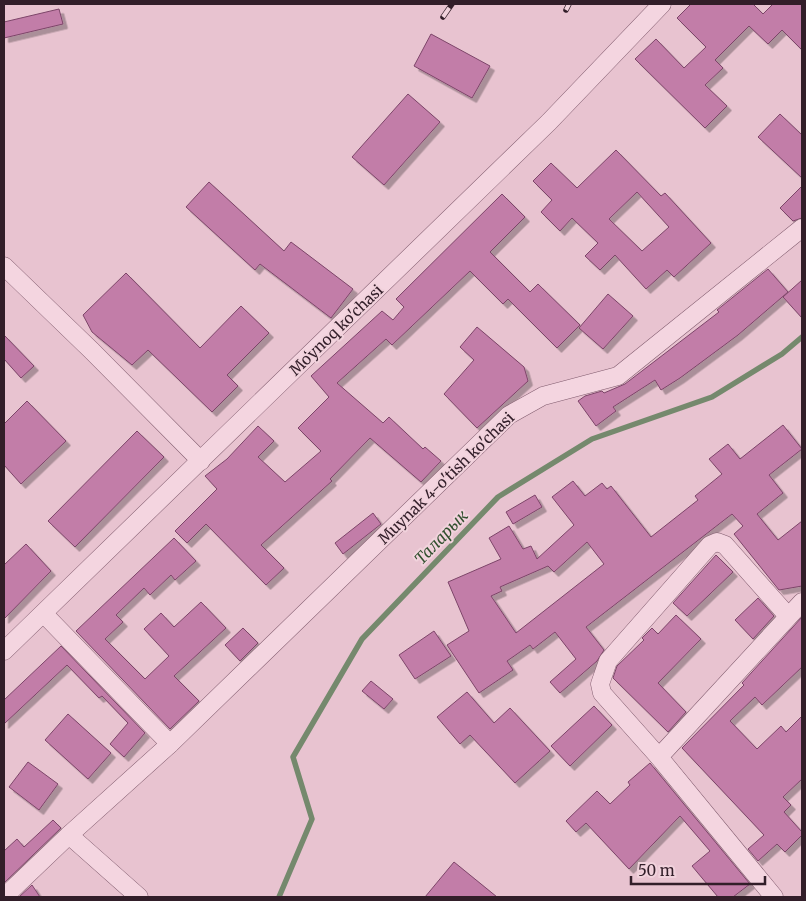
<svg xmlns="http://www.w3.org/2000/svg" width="806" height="901" viewBox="0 0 806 901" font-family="Merriweather,serif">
	<defs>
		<filter id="shadow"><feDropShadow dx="4.5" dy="4.5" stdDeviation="0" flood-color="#0004"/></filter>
	</defs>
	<rect width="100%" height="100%" fill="#e8c3d0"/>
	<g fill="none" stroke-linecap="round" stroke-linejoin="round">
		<polyline stroke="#75896d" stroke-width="5.5" points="279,897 312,819 293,757 362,639 498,497 592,439 712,397 782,354 802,337"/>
	</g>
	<g fill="#c27da8" stroke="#7d4569" fill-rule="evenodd" filter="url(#shadow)">
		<polygon points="691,4 753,4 763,14 773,4 802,4 802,50 782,30 768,44 749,26 715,60 723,68 705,85 727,106 705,128 635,59 656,39 684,68 706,47 677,18"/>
		<polygon points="59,9 63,24 4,38 4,22"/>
		<polygon points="431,34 490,66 472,98 414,66"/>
		<polygon points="408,94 440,122 384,185 352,157"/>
		<polygon points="780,114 802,135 802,178 758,137"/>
		<path d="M 616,150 L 661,196 L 665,193 L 711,243 L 674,277 L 667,270 L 646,289 L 615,255 L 600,270 L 585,256 L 598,243 L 572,218 L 560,231 L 541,212 L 552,200 L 533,181 L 551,163 L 577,188 ZM 637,192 L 669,227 L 642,251 L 609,219 Z"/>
		<polygon points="209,182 284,251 291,242 353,289 331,318 260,264 255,270 186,207"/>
		<polygon points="802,186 802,218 793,221 780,208"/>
		<polygon points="502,194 525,217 490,252 530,292 538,284 580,325 557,348 508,299 503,304 470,271 392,345 386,339 337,383 383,423 389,417 423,449 425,447 441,461 421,482 370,438 330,479 332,481 261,545 284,568 266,585 206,524 187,543 175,531 217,489 205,476 227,459 258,426 274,441 258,457 285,482 321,451 298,428 329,397 311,376 382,311 393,320 404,307 396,299"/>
		<polygon points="768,269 788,292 738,335 680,378 661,390 655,380 613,407 616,411 596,426 578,401 585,396 602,391 604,393 625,384 719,312 717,310"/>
		<polygon points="126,273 200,348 241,306 269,333 227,375 238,386 212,412 148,350 132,365 92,332 83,315"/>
		<polygon points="802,280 802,318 783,297"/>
		<polygon points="608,294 633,316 603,349 579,328"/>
		<polygon points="477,327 524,367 528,381 477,428 444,394 474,360 460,347"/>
		<polygon points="4,335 34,366 21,378 4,359"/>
		<polygon points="27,401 66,441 21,484 4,465 4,424"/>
		<path d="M 783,425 L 802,449 L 769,475 L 783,493 L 757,514 L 778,540 L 802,521 L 802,586 L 779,590 L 734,534 L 743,526 L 732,514 L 586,627 L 604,650 L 597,661 L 560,693 L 550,682 L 576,659 L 555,632 L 533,649 L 530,645 L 507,661 L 513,670 L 479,693 L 447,645 L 469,631 L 448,582 L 501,559 L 489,538 L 509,526 L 523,549 L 531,546 L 537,559 L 574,525 L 552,497 L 573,481 L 585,496 L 602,483 L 607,489 L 611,486 L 651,537 L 698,500 L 695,496 L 722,474 L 709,459 L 728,444 L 740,459 ZM 587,542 L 604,564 L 516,633 L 491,596 L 502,591 L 500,587 L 548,566 L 554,572 Z"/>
		<polygon points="137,431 164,457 75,547 48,521"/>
		<polygon points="535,495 542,507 513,524 506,512"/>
		<polygon points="373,513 381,524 343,554 335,543"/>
		<polygon points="174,538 196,561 175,580 171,575 150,595 144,588 116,615 123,622 105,639 145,679 169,656 144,629 161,613 174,627 201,602 226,628 174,676 199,701 170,729 76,631"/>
		<polygon points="26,544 51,571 4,619 4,565"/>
		<polygon points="716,555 733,572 687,616 673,603"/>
		<polygon points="758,598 774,616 753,639 735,620"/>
		<polygon points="676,615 701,639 658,683 686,712 668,732 613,678 617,666 644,640 642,638 652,628 658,634"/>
		<polygon points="802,617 802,667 762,705 755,697 730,721 757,749 781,726 786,732 802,716 802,779 783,797 791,805 784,812 802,832 802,835 785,852 777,844 758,861 748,849 764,835 682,748 744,685 742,683"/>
		<polygon points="243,628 258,643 240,661 225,645"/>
		<polygon points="434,631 451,656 415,679 399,655"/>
		<polygon points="61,646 145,733 124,757 110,744 128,723 102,696 99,698 67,665 4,724 4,700"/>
		<polygon points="371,681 393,699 384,709 362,691"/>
		<polygon points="467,692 494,723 510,708 550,751 515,783 470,735 460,744 437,717"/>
		<polygon points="594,706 612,725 570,766 551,746"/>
		<polygon points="68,714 111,753 88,779 45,740"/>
		<polygon points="28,762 58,784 39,810 9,787"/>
		<polygon points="650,763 750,884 733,897 718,897 692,866 710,851 680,816 629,869 586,823 576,832 566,821 597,791 610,804 630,785 628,782"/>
		<polygon points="53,820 61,828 4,883 4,851 17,839 24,847"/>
		<polygon points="454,862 497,897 425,897"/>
		<polygon points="32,885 40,897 19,897"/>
	</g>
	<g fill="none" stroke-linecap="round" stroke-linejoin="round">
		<defs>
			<g id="minor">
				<polyline points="4,266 92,351 201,461"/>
				<polyline points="44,614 170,744"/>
				<polyline points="4,651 549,122 662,4"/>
				<polyline points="659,757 602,693 600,684 608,661 710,545 717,542 725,545 788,616"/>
				<polyline points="69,835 139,897"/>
				<polyline points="4,897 69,835 170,744 509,415 543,396 618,376 802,228"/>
				<polyline points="774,897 659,757 802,602"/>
			</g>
		</defs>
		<use href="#minor" stroke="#815c6e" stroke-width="19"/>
		<use href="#minor" stroke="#f4d5e0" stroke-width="18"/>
		<defs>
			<g id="rail">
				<polyline points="566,10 569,4"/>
				<polyline points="443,17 452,4"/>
			</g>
		</defs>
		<use href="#rail" stroke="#321e29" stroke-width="5.5"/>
		<use href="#rail" stroke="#f1d2dc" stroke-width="4" stroke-dasharray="11" stroke-linecap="butt"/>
	</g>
	<g text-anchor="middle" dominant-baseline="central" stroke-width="4" stroke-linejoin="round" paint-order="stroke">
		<g font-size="15" fill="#321e29" stroke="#f1d2dc">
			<text transform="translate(336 330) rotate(-44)">Moʻynoq ko'chasi</text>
			<text transform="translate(446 478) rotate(-44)">Muynak 4-o'tish ko'chasi</text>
		</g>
		<g font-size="16" font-style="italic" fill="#32502f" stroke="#f1d2dc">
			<text transform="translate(441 537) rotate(-46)">Таларык</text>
		</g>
	</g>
	<rect width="806" height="901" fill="none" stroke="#321e29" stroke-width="10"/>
	<path d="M631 876v8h134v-8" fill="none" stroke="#321e29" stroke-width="2.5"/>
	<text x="638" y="876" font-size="15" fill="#321e29" stroke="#f1d2dc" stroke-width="4" paint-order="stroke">50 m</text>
</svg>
